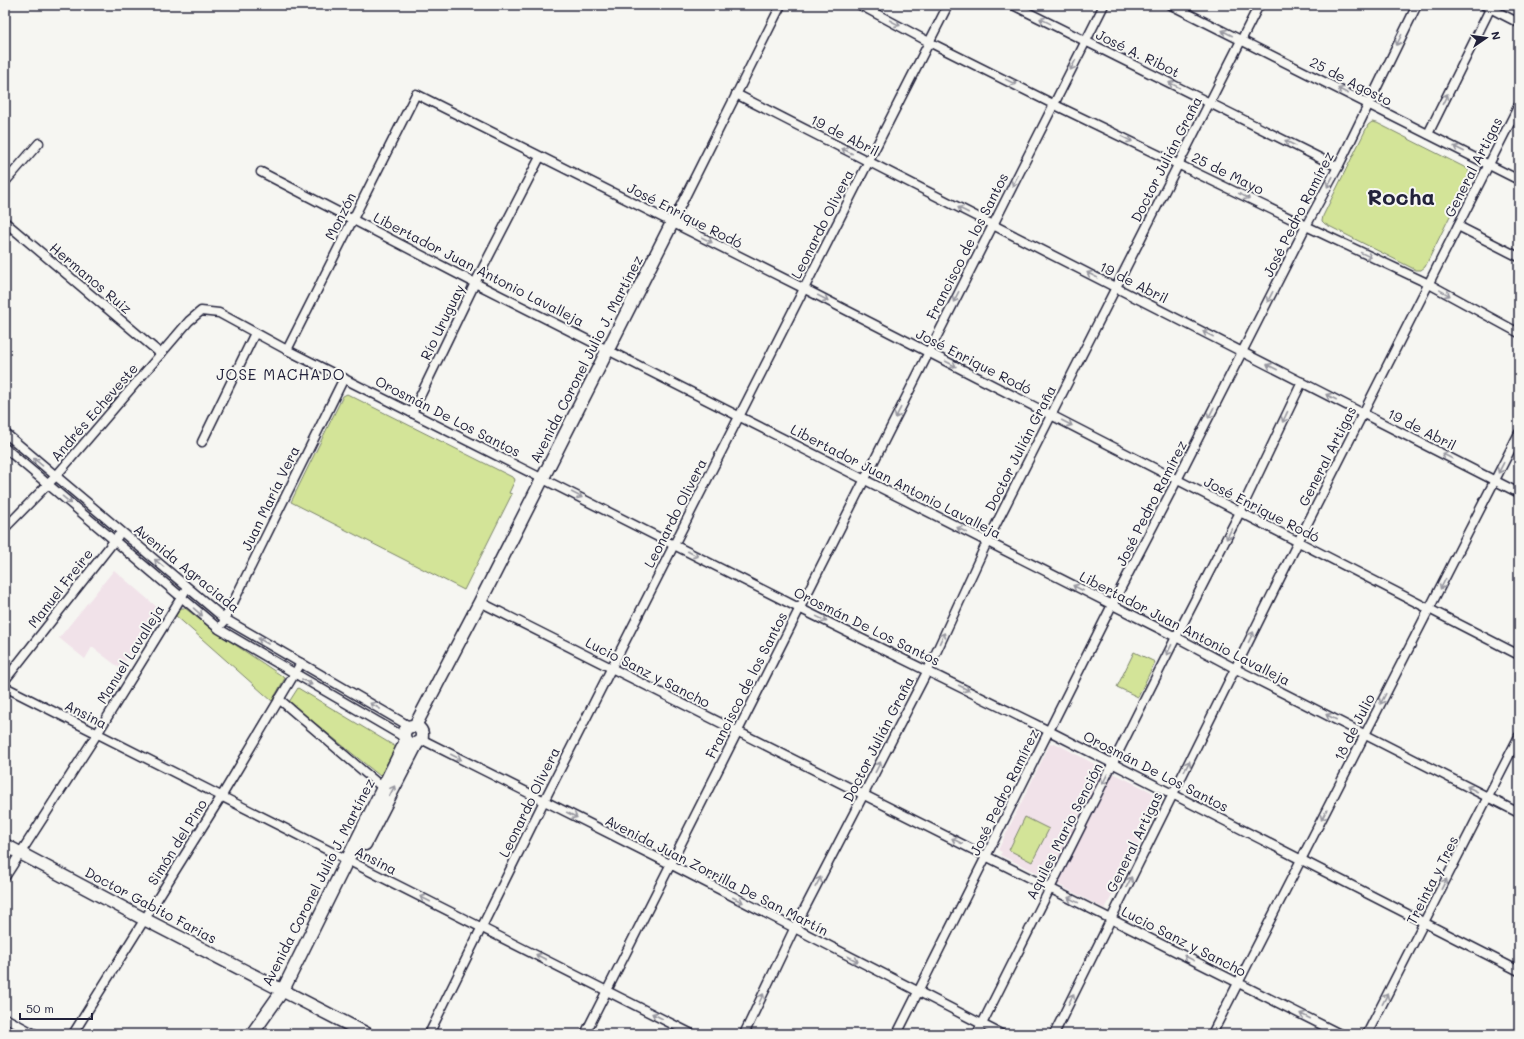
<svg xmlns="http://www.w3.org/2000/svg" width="1524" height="1039" viewBox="0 0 1524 1039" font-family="Mali,sans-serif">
	<rect width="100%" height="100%" fill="#f6f6f2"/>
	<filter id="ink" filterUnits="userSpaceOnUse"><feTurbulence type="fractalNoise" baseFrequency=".025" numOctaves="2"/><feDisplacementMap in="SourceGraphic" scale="8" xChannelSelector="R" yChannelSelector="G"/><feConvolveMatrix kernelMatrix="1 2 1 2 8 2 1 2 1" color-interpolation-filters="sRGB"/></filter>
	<g filter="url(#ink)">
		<g fill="#f1e2e9">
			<polygon points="114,570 158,608 121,669 92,647 85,659 59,638"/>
			<polygon points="1055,743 1102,768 1103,772 1050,876 1046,877 1000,855 1002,852 998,850 1050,744"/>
			<polygon points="1113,773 1162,797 1105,909 1057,884"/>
		</g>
		<g fill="#d3e498" stroke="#7a836a">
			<polygon points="1372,122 1377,123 1468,169 1470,175 1425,267 1421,270 1416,270 1325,224 1322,221 1323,216 1368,125"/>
			<polygon points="347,394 514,478 515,480 509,493 512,494 464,590 291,502 343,396"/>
			<polygon points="181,608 185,608 213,630 285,678 272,701 175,615"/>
			<polygon points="1134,652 1155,662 1138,697 1117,687"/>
			<polygon points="298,688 396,747 380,776 289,702"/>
			<polygon points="1025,817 1049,829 1032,862 1009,850"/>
		</g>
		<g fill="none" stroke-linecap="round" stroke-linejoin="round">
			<defs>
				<g id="street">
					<polyline points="860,5 929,42 1053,104 1306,226 1429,284 1519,333"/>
					<polyline points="1013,5 1338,167"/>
					<polyline points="1171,5 1519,180"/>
					<polyline points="1484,5 1519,23"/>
					<polyline points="736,94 1519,493"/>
					<polyline points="1428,134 1492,5"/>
					<polyline points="261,172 475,283 1176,637 1236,669 1519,813"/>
					<polyline points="5,182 39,143"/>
					<polyline points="5,222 161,354"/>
					<polyline points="672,223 781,5"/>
					<polyline points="1458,226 1519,257"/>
					<polyline points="287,350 416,94 803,288 1519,655"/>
					<polyline points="412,413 475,283 540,157"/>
					<polyline points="5,433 225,619 409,726"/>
					<polyline points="202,442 255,333"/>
					<polyline points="5,448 219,629 404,737"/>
					<polyline points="5,528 56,476 189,321 201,311 219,313 287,350 799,608 1049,731 1519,971"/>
					<polyline points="480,602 1340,1034"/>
					<polyline points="223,623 344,378"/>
					<polyline points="5,680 118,536"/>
					<polyline points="5,687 692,1034"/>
					<polyline points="279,699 383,788"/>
					<polyline points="421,739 670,864 1001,1034"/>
					<polyline points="5,877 97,734 184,593"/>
					<polyline points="5,1018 35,1034"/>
					<polyline points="73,1034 221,797 301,663"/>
					<polyline points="429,1034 544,801 948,5"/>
					<polyline points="585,1034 1104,5"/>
					<polyline points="744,1034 794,929 928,670 987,542 1259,5"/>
					<polyline points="897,1034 1112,605 1177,480 1306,226 1338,167 1417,5"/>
					<polyline points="977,1034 1176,637 1240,512 1302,382"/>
					<polyline points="1054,1034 1298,542 1519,105"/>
					<polyline points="1212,1034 1519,433"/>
					<polyline points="1367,1034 1519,736"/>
				</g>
				<g id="secondary">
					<circle cx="413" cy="735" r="9"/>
					<polyline points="415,726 480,602 672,223"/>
					<polyline points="365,844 417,743"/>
					<polyline points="5,845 144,919 367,1034"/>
					<polyline points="252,1034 283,990 406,741"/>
				</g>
			</defs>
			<use href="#street" stroke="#22223b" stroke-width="11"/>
			<use href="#secondary" stroke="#22223b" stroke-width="15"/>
			<use href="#street" stroke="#f6f6f2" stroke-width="8"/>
			<use href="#secondary" stroke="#f6f6f2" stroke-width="12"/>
		</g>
		<defs><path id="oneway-shaft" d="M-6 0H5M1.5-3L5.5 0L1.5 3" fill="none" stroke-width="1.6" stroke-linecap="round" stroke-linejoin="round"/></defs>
		<g stroke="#9797a0">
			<use href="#oneway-shaft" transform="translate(1045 21) rotate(-154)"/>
			<use href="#oneway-shaft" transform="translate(895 23) rotate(28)"/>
			<use href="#oneway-shaft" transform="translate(1227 33) rotate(-153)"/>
			<use href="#oneway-shaft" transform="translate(1399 40) rotate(116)"/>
			<use href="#oneway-shaft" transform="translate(1073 65) rotate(117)"/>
			<use href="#oneway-shaft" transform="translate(1011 82) rotate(26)"/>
			<use href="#oneway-shaft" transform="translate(1174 85) rotate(-154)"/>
			<use href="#oneway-shaft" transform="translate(1343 91) rotate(-153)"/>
			<use href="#oneway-shaft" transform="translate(1445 99) rotate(-64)"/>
			<use href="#oneway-shaft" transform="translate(1127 139) rotate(26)"/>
			<use href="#oneway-shaft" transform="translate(1290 143) rotate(-153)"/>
			<use href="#oneway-shaft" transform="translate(1459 149) rotate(-153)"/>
			<use href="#oneway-shaft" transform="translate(847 151) rotate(-153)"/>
			<use href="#oneway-shaft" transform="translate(1015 181) rotate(117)"/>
			<use href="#oneway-shaft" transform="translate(1330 182) rotate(118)"/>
			<use href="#oneway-shaft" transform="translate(1244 196) rotate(26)"/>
			<use href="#oneway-shaft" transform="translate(963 210) rotate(-153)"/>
			<use href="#oneway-shaft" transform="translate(707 240) rotate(27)"/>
			<use href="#oneway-shaft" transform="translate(1366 255) rotate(25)"/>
			<use href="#oneway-shaft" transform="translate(1092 275) rotate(-153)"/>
			<use href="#oneway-shaft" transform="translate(1445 293) rotate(29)"/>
			<use href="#oneway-shaft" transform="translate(956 297) rotate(117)"/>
			<use href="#oneway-shaft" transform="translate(1270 297) rotate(117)"/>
			<use href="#oneway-shaft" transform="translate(823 298) rotate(27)"/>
			<use href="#oneway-shaft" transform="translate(1208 334) rotate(-153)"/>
			<use href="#oneway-shaft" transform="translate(951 364) rotate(27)"/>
			<use href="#oneway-shaft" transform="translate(1272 367) rotate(-153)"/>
			<use href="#oneway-shaft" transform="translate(1331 397) rotate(-153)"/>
			<use href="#oneway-shaft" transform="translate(898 413) rotate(117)"/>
			<use href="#oneway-shaft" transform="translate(1211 413) rotate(117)"/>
			<use href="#oneway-shaft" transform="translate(1285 417) rotate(115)"/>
			<use href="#oneway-shaft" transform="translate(1067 423) rotate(27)"/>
			<use href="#oneway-shaft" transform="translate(1447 456) rotate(-153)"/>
			<use href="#oneway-shaft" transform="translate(38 462) rotate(-140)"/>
			<use href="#oneway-shaft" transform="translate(1501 468) rotate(117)"/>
			<use href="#oneway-shaft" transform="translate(577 495) rotate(27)"/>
			<use href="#oneway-shaft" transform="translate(67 500) rotate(39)"/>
			<use href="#oneway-shaft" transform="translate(962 530) rotate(-153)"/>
			<use href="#oneway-shaft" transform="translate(1229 534) rotate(117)"/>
			<use href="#oneway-shaft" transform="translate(693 554) rotate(27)"/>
			<use href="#oneway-shaft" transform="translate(159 563) rotate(-140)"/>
			<use href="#oneway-shaft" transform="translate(1443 584) rotate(117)"/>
			<use href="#oneway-shaft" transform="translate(1078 588) rotate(-153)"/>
			<use href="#oneway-shaft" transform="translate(198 612) rotate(41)"/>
			<use href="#oneway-shaft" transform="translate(822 619) rotate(26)"/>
			<use href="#oneway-shaft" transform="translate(1251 637) rotate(-64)"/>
			<use href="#oneway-shaft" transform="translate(942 638) rotate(-65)"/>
			<use href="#oneway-shaft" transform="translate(263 641) rotate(-150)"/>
			<use href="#oneway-shaft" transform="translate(1169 650) rotate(116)"/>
			<use href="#oneway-shaft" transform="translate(307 682) rotate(30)"/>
			<use href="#oneway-shaft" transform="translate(964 688) rotate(27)"/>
			<use href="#oneway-shaft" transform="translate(1383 699) rotate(118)"/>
			<use href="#oneway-shaft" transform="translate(375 706) rotate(-150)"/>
			<use href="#oneway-shaft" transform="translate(1331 717) rotate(-153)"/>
			<use href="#oneway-shaft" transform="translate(456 757) rotate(27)"/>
			<use href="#oneway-shaft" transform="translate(1187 766) rotate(-63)"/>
			<use href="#oneway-shaft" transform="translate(878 767) rotate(-63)"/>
			<use href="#oneway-shaft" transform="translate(1105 779) rotate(117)"/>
			<use href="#oneway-shaft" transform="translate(1472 789) rotate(-153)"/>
			<use href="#oneway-shaft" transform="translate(392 791) rotate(-63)"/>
			<use href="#oneway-shaft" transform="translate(572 815) rotate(27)"/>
			<use href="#oneway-shaft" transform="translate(1324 815) rotate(117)"/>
			<use href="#oneway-shaft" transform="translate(957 841) rotate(-153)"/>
			<use href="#oneway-shaft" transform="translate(818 882) rotate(-62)"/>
			<use href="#oneway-shaft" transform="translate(1129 882) rotate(-64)"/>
			<use href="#oneway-shaft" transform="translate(1444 884) rotate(-63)"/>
			<use href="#oneway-shaft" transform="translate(425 899) rotate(-153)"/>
			<use href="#oneway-shaft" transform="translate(738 900) rotate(27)"/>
			<use href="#oneway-shaft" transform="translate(1073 900) rotate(-154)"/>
			<use href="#oneway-shaft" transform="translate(541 957) rotate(-153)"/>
			<use href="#oneway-shaft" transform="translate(1189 958) rotate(-153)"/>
			<use href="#oneway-shaft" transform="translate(853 959) rotate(27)"/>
			<use href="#oneway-shaft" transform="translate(761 999) rotate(-65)"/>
			<use href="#oneway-shaft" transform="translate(1071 999) rotate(-64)"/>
			<use href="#oneway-shaft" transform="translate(1385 999) rotate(-63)"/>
			<use href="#oneway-shaft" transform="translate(657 1016) rotate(-153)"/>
			<use href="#oneway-shaft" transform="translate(1305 1016) rotate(-153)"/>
		</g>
	</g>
	<g text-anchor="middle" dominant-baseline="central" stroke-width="4" stroke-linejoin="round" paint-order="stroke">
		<g font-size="14" fill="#22223b" stroke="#f6f6f2">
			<text transform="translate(1138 53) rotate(26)">José A. Ribot</text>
			<text transform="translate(1351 81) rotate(27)">25 de Agosto</text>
			<text transform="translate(845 135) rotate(27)">19 de Abril</text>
			<text transform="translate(1166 159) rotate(-63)">Doctor Julián Graña</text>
			<text transform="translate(1473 167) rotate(-63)">General Artigas</text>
			<text transform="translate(1228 173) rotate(26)">25 de Mayo</text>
			<text transform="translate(1298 214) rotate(-63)">José Pedro Ramírez</text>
			<text transform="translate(685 215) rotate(27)">José Enrique Rodó</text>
			<text transform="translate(340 216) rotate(-63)">Monzón</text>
			<text transform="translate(822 224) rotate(-63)">Leonardo Olivera</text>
			<text transform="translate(967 246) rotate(-63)">Francisco de los Santos</text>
			<text transform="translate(479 269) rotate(27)">Libertador Juan Antonio Lavalleja</text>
			<text transform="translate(91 278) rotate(40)">Hermanos Ruiz</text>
			<text transform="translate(1134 282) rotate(27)">19 de Abril</text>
			<text transform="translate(442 322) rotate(-64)">Río Uruguay</text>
			<text transform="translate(586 359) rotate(-63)">Avenida Coronel Julio J. Martínez</text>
			<text transform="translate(974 361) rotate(27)">José Enrique Rodó</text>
			<text transform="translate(94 412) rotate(-49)">Andrés Echeveste</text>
			<text transform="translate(448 416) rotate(27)">Orosmán De Los Santos</text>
			<text transform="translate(1422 429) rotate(27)">19 de Abril</text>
			<text transform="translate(1020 448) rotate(-63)">Doctor Julián Graña</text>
			<text transform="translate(1327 456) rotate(-63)">General Artigas</text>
			<text transform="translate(896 481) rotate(27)">Libertador Juan Antonio Lavalleja</text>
			<text transform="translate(270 498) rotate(-64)">Juan María Vera</text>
			<text transform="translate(1151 503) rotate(-63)">José Pedro Ramírez</text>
			<text transform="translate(1262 509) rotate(27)">José Enrique Rodó</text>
			<text transform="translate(675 513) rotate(-63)">Leonardo Olivera</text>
			<text transform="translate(187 568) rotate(39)">Avenida Agraciada</text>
			<text transform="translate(60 588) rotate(-52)">Manuel Freire</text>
			<text transform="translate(867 626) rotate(26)">Orosmán De Los Santos</text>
			<text transform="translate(1185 628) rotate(27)">Libertador Juan Antonio Lavalleja</text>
			<text transform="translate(130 654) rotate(-58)">Manuel Lavalleja</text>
			<text transform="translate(648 672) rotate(27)">Lucio Sanz y Sancho</text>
			<text transform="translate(746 685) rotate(-63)">Francisco de los Santos</text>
			<text transform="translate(86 714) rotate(27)">Ansina</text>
			<text transform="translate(1354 727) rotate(-63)">18 de Julio</text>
			<text transform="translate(878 739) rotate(-63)">Doctor Julián Graña</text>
			<text transform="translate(1156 771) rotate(27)">Orosmán De Los Santos</text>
			<text transform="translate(1004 792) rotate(-64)">José Pedro Ramírez</text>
			<text transform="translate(529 802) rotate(-64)">Leonardo Olivera</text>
			<text transform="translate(1064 831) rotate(-63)">Aquiles Mario Sención</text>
			<text transform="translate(177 842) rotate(-58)">Simón del Pino</text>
			<text transform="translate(1134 842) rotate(-64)">General Artigas</text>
			<text transform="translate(376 860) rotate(27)">Ansina</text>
			<text transform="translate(717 875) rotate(27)">Avenida Juan Zorrilla De San Martín</text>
			<text transform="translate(1432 880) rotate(-63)">Treinta y Tres</text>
			<text transform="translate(318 882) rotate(-63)">Avenida Coronel Julio J. Martínez</text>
			<text transform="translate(151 905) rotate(28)">Doctor Gabito Farias</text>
			<text transform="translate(1184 941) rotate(27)">Lucio Sanz y Sancho</text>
		</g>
		<g font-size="15" letter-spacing="1" fill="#22223b" stroke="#f6f6f2">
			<text x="281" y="374">JOSE MACHADO</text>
		</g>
		<g font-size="22" font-weight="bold" fill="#22223b" stroke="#f6f6f2">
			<text x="1401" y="196">Rocha</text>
		</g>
	</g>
	<rect width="1524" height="1039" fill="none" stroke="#f6f6f2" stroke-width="20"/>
	<rect x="10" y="10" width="1504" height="1019" fill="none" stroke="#22223b" stroke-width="1.5" filter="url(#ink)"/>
	<g transform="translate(1486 38) rotate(77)" stroke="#f6f6f2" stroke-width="3" paint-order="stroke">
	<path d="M0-3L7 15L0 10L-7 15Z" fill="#22223b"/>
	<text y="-6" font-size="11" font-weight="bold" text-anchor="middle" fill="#22223b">N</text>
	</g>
	<path d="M20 1013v6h72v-6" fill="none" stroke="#22223b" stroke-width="2"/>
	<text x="26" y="1013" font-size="12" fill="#22223b" stroke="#f6f6f2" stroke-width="3" paint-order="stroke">50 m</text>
</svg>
